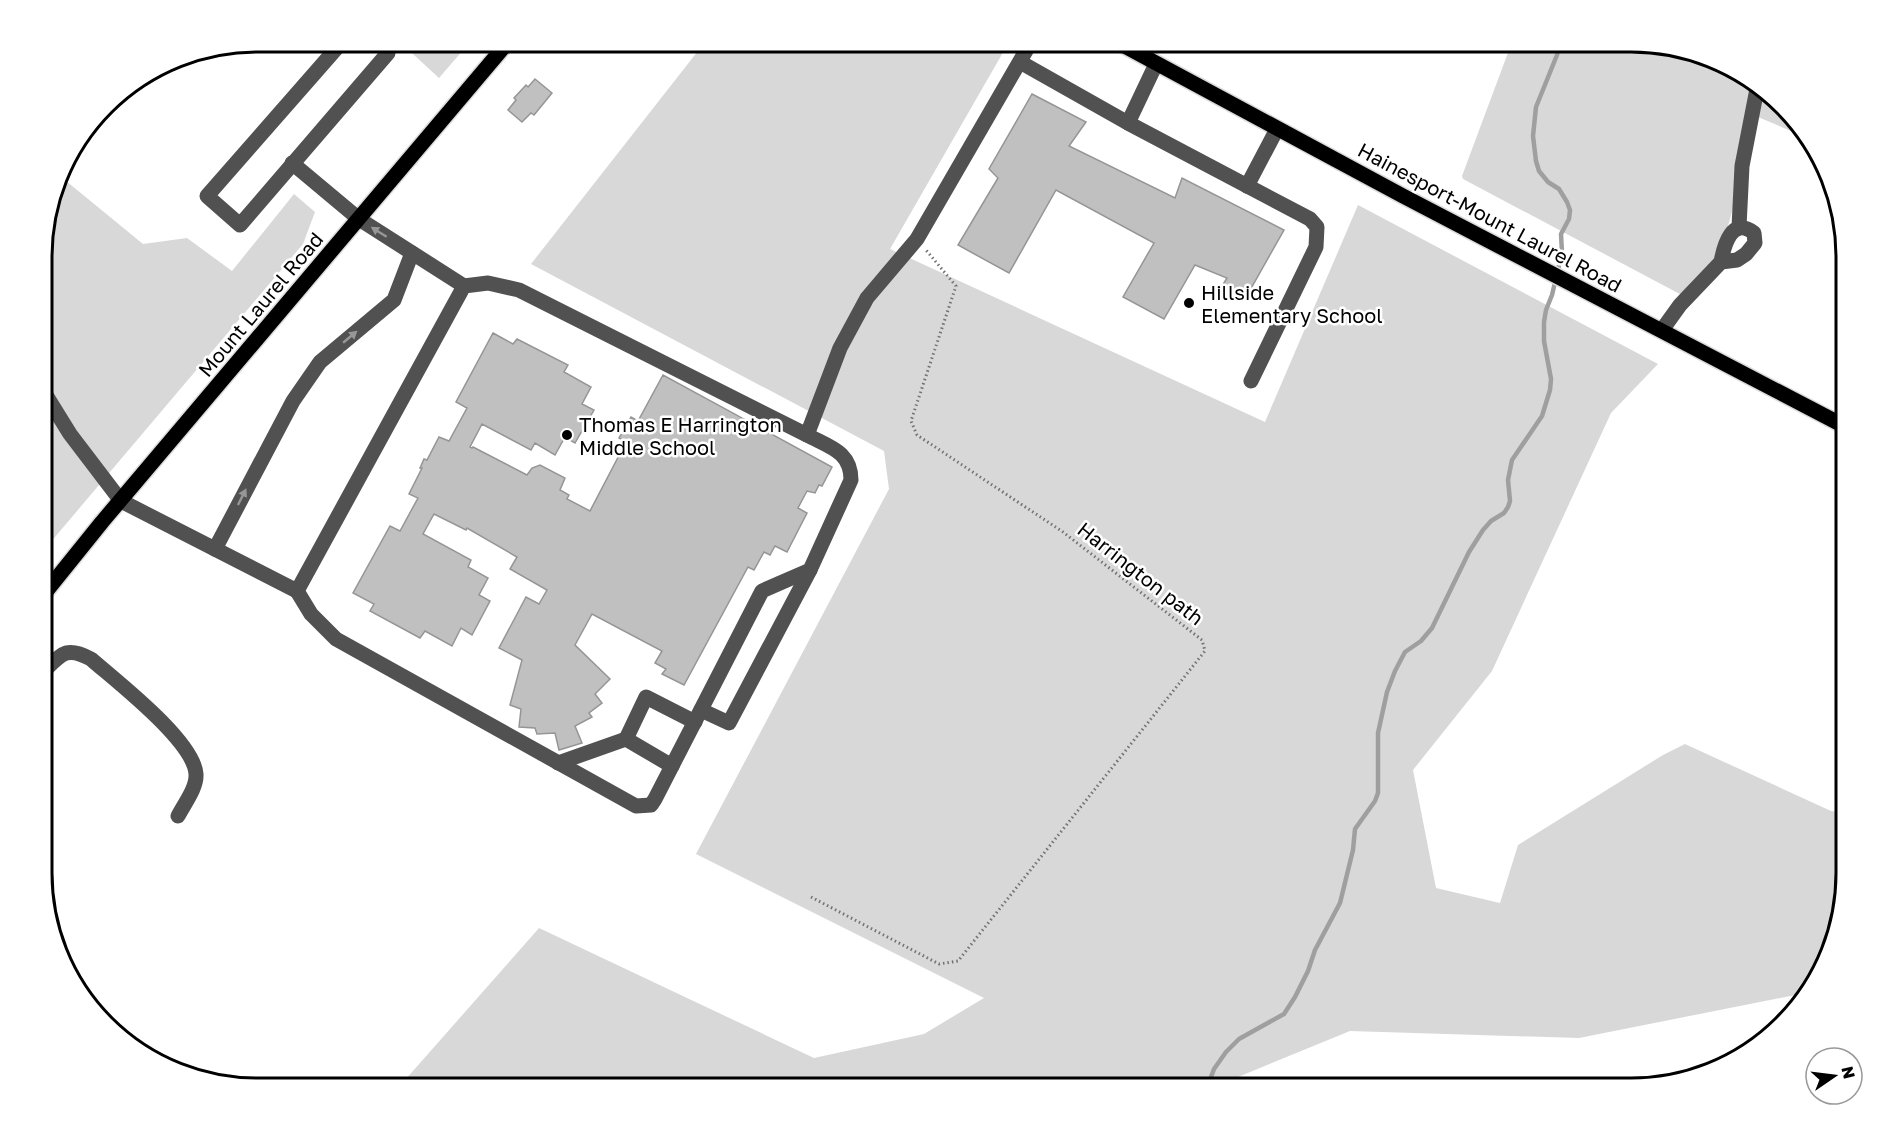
<svg xmlns="http://www.w3.org/2000/svg" width="1888" height="1130" viewBox="0 0 1888 1130" font-family="'Golos Text',sans-serif">
	<rect width="100%" height="100%" fill="#fff"/>
	<g fill="#d8d8d8">
		<polygon points="400,42 470,42 439,78"/>
		<polygon points="705,42 1009,42 890,249 1265,422 1358,205 1658,364 1611,413 1492,671 1413,770 1436,888 1500,903 1518,845 1663,755 1685,744 1831,811 1846,813 1846,886 1817,981 1805,993 1579,1038 1350,1031 1221,1084 1219,1088 398,1088 539,928 814,1058 924,1034 984,998 696,854 889,489 884,451 531,264"/>
		<polygon points="1512,42 1631,42 1739,71 1805,137 1758,117 1722,248 1693,301 1463,179 1462,176"/>
		<polygon points="60,176 143,244 187,238 232,271 294,194 315,212 303,244 44,550 44,230"/>
	</g>
	<g fill="none" stroke-linecap="round" stroke-linejoin="round">
		<polyline stroke="#9f9f9f" stroke-width="4.5" points="1207,1088 1214,1069 1226,1052 1239,1039 1284,1014 1295,997 1308,971 1315,950 1340,903 1353,850 1355,829 1375,801 1378,793 1378,733 1387,692 1395,671 1405,652 1421,641 1432,628 1469,552 1483,530 1491,521 1504,513 1508,507 1510,501 1508,480 1512,460 1542,416 1550,390 1551,379 1544,341 1544,322 1546,310 1552,295 1562,253 1561,234 1569,219 1570,210 1567,202 1559,189 1548,182 1539,171 1536,161 1533,136 1536,107 1557,55 1560,42"/>
	</g>
	<g fill="#c0c0c0" stroke="#959595" stroke-width="1.5">
		<polygon points="535,79 552,93 534,115 531,113 522,122 508,110 516,100 514,98 526,85 528,87"/>
		<polygon points="1032,94 1086,122 1069,146 1175,198 1182,178 1284,230 1245,299 1219,291 1227,278 1195,265 1164,319 1123,297 1154,243 1056,190 1009,273 958,245 998,178 989,169"/>
		<polygon points="493,333 513,344 517,339 568,365 564,372 591,387 582,404 594,410 575,443 565,437 555,455 535,443 531,450 482,424 470,447 472,448 473,447 527,475 532,468 540,465 565,478 560,490 569,495 567,499 590,511 626,442 619,438 631,417 638,421 663,375 832,467 822,486 819,485 815,493 807,491 798,508 807,513 787,552 775,546 770,555 764,552 754,570 748,567 684,685 662,674 666,669 655,663 662,651 592,614 575,645 610,679 595,694 602,703 589,713 592,717 575,726 582,743 559,750 555,733 537,734 535,728 519,727 521,709 510,705 522,660 499,648 526,597 539,604 547,590 510,569 517,557 467,528 466,530 434,514 423,534 471,560 468,567 488,578 479,595 490,601 472,635 461,628 452,646 425,631 420,638 370,611 374,604 353,593 390,526 400,531 418,498 409,494 422,468 420,468 424,459 427,460 439,437 449,441 467,408 456,402"/>
	</g>
	<g fill="none" stroke-linecap="round" stroke-linejoin="round">
		<defs>
			<g id="major">
				<polyline points="1117,42 1403,196 1846,427"/>
				<polyline points="44,594 102,522 508,42"/>
			</g>
		</defs>
		<use href="#major" stroke="#dbdbdb" stroke-width="18"/>
		<polyline stroke="#737373" stroke-width="3" stroke-dasharray="1.5 3" stroke-linecap="butt" points="811,897 939,964 958,961 1205,651 1202,640 1063,532 917,435 911,421 956,286 926,250"/>
		<g stroke="#515151" stroke-width="15">
			<polyline points="342,42 207,196 240,225 388,53 377,42"/>
			<polyline points="1020,62 1128,123 1310,219 1317,227 1316,247 1251,381"/>
			<polyline points="1128,123 1156,64"/>
			<polyline points="292,163 359,219 464,286"/>
			<polyline points="1247,186 1277,129"/>
			<polyline points="1739,227 1742,166 1757,89"/>
			<path d="M 1662,330 L 1680,305 L 1721,262 L 1737,260 L 1746,254 L 1755,243 L 1754,233 C 1732,216 1724,245 1721,262"/>
			<polyline points="44,392 70,434 121,501 297,591 464,286 488,283 519,290 807,435 840,348 867,298 917,239 1031,42"/>
			<polyline points="215,549 293,401 320,362 394,300 412,253"/>
			<path d="M 297,591 L 311,614 L 336,639 L 636,806 L 651,805 L 655,799 L 762,591 L 810,570 L 851,480 C 851,451 829,447 807,435"/>
			<path d="M 44,671 C 62,653 67,646 91,659 C 116,681 194,741 196,774 C 197,788 184,804 178,816"/>
			<polyline points="701,710 729,723 810,570"/>
			<polyline points="626,739 646,697 695,722"/>
			<polyline points="558,763 626,739 672,766"/>
		</g>
		<use href="#major" stroke="#000" stroke-width="15"/>
	</g>
	<defs><path id="oneway-solid" d="M-6-.8H1V-3.2L6.5 0L1 3.2V.8H-6Z" transform="scale(1.5)"/></defs>
	<g fill="#979797">
		<use href="#oneway-solid" transform="translate(379 232) rotate(-148)"/>
		<use href="#oneway-solid" transform="translate(350 337) rotate(-40)"/>
		<use href="#oneway-solid" transform="translate(242 497) rotate(-63)"/>
	</g>
	<g fill="#000" stroke="#fff" stroke-width="2">
		<circle cx="1189" cy="303" r="6"/>
		<circle cx="567" cy="435" r="6"/>
	</g>
	<g text-anchor="middle" dominant-baseline="central" stroke-width="5" stroke-linejoin="round" paint-order="stroke">
		<g font-size="20" fill="#000" stroke="#fff">
			<text transform="translate(1490 217) rotate(28)">Hainesport-Mount Laurel Road</text>
			<text transform="translate(260 304) rotate(-50)">Mount Laurel Road</text>
			<text transform="translate(1141 573) rotate(38)">Harrington path</text>
		</g>
		<g font-size="20" fill="#000" stroke="#fff" text-anchor="start">
			<text x="1201" y="292">Hillside<tspan x="1201" dy="23">Elementary School</tspan></text>
			<text x="579" y="424">Thomas E Harrington<tspan x="579" dy="23">Middle School</tspan></text>
		</g>
	</g>
	<path d="M0 0H1888V1130H0ZM257 52H1631A205 205 0 0 1 1836 257V873A205 205 0 0 1 1631 1078H257A205 205 0 0 1 52 873V257A205 205 0 0 1 257 52Z" fill="#fff" fill-rule="evenodd"/>
	<path fill="none" stroke="#000" stroke-width="3" d="M257 52H1631A205 205 0 0 1 1836 257V873A205 205 0 0 1 1631 1078H257A205 205 0 0 1 52 873V257A205 205 0 0 1 257 52Z"/>
	<g transform="translate(1834 1076) rotate(76)"><circle r="28" fill="#ffffff" stroke="#999999" stroke-width="1.5"/>
	<path d="M0-4.5L10 22L0 15L-10 22Z" fill="#000000"/>
	<text y="-9" font-size="16" font-weight="bold" text-anchor="middle" fill="#000000">N</text>
	</g>
</svg>
